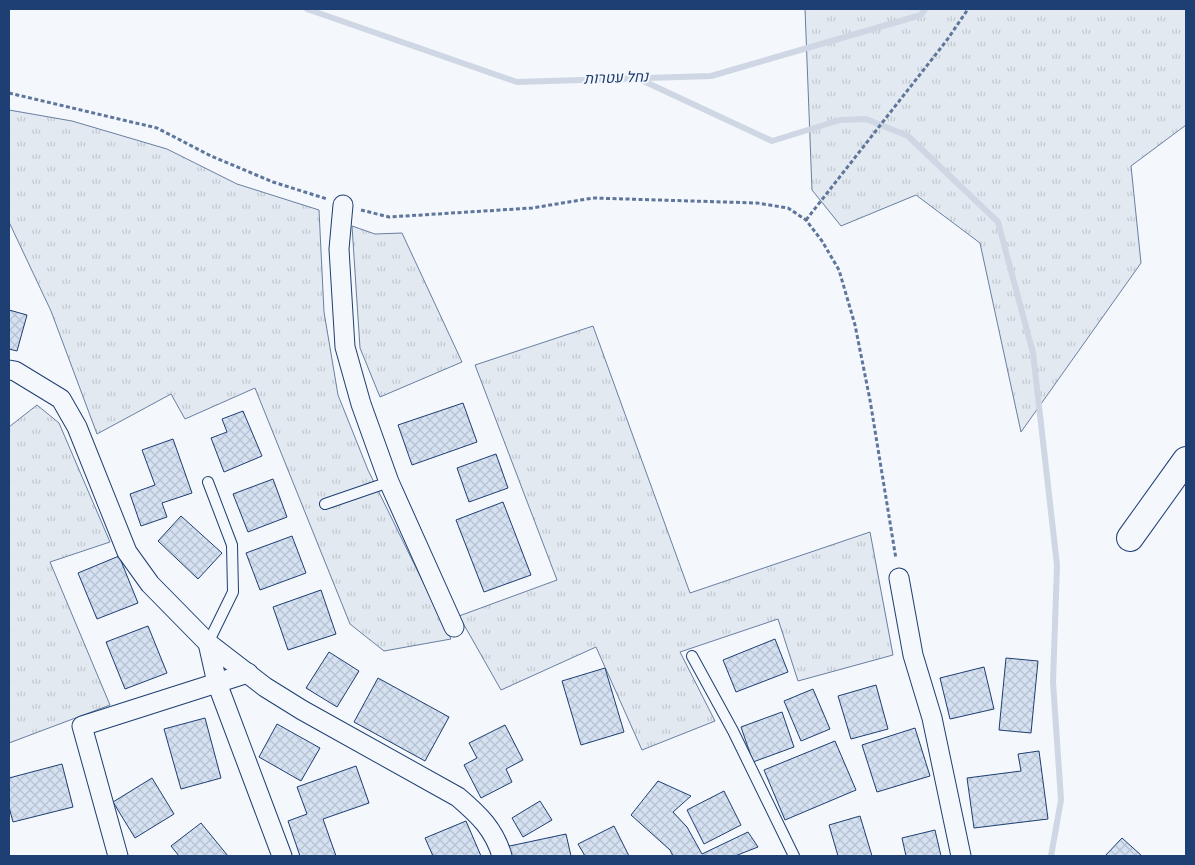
<svg xmlns="http://www.w3.org/2000/svg" width="1195" height="865" viewBox="0 0 1195 865" font-family="Overpass,Heebo,sans-serif">
	<defs>
		<pattern id="grass-tufts" width="24" height="20" patternUnits="userSpaceOnUse" patternTransform="scale(1.25)"><rect width="24" height="20" fill="#e3e9f0"/><path d="M3 7l-1-3M5 7V3M7 7l1-3M15 17l-1-3M17 17v-4M19 17l1-3" fill="none" stroke="#c2c9d1"/></pattern>
		<pattern id="building-cross-hatch" width="8" height="8" patternUnits="userSpaceOnUse" patternTransform="scale(1.25)"><rect width="8" height="8" fill="#d5e0f0"/><path d="M0 0l8 8M0 8l8-8" fill="none" stroke="#b6c1d1"/></pattern>
	</defs>
	<rect width="100%" height="100%" fill="#f4f7fb"/>
	<g fill="url(#grass-tufts)" stroke="#687fa3">
		<polygon points="805,9 1186,9 1186,125 1131,166 1141,263 1021,432 980,243 916,195 841,226 812,190"/>
		<polygon points="9,110 72,121 167,149 237,184 319,210 324,312 338,395 368,470 451,639 384,651 350,624 255,388 185,419 171,394 97,434 51,311 9,222"/>
		<polygon points="352,226 375,234 402,233 462,362 380,397 360,348"/>
		<polygon points="593,326 690,593 870,532 893,655 798,681 778,619 680,652 715,721 642,750 596,647 501,690 459,616 557,580 475,365"/>
		<polygon points="37,405 59,423 110,542 50,562 110,705 9,743 9,427"/>
	</g>
	<g fill="none" stroke-linecap="round" stroke-linejoin="round">
		<g stroke="#cfd7e4" stroke-width="6">
			<polyline points="307,9 517,82 711,76 921,15 925,9"/>
			<polyline points="639,79 772,141 840,120 866,119 908,136 998,222 1033,353 1057,565 1053,682 1061,800 1051,856"/>
		</g>
	</g>
	<g fill="url(#building-cross-hatch)" stroke="#1d3f73">
		<polygon points="9,310 27,315 17,351 9,349"/>
		<polygon points="463,403 477,442 412,465 398,425"/>
		<polygon points="243,411 262,456 224,472 211,438 227,432 222,419"/>
		<polygon points="173,439 192,493 162,503 167,517 141,526 130,494 155,485 142,450"/>
		<polygon points="496,454 508,488 469,502 457,468"/>
		<polygon points="273,479 287,517 248,532 233,494"/>
		<polygon points="503,502 531,575 484,592 456,520"/>
		<polygon points="181,516 222,553 198,579 158,541"/>
		<polygon points="292,536 306,573 260,590 246,553"/>
		<polygon points="119,556 138,603 97,619 78,573"/>
		<polygon points="321,590 336,634 288,650 273,607"/>
		<polygon points="148,626 167,673 125,689 106,642"/>
		<polygon points="775,639 788,672 736,692 723,660"/>
		<polygon points="329,652 359,671 337,707 306,688"/>
		<polygon points="1006,658 1038,661 1031,733 999,730"/>
		<polygon points="984,667 994,709 950,719 940,678"/>
		<polygon points="605,668 624,732 581,745 562,681"/>
		<polygon points="378,678 449,717 425,761 354,722"/>
		<polygon points="876,685 888,729 851,739 838,696"/>
		<polygon points="813,689 830,729 801,741 784,701"/>
		<polygon points="782,712 794,747 753,762 741,727"/>
		<polygon points="205,718 221,778 181,789 164,729"/>
		<polygon points="277,724 320,748 301,781 259,757"/>
		<polygon points="505,725 523,760 506,769 512,782 481,798 464,765 477,758 469,743"/>
		<polygon points="915,728 930,776 877,792 862,745"/>
		<polygon points="835,741 856,790 785,820 764,770"/>
		<polygon points="1039,751 1048,819 974,828 967,778 1021,771 1018,754"/>
		<polygon points="62,764 73,807 13,822 9,807 9,778"/>
		<polygon points="356,766 369,803 323,819 336,856 300,856 288,821 307,814 297,787"/>
		<polygon points="152,778 174,814 135,838 113,802"/>
		<polygon points="658,781 691,796 673,812 687,827 702,854 748,832 758,847 735,856 673,856 670,850 631,815"/>
		<polygon points="724,791 741,825 704,844 687,810"/>
		<polygon points="540,801 552,820 523,837 512,818"/>
		<polygon points="860,816 872,856 838,856 829,825"/>
		<polygon points="466,821 481,856 433,856 425,838"/>
		<polygon points="201,823 228,856 179,856 171,846"/>
		<polygon points="614,826 629,856 585,856 578,844"/>
		<polygon points="935,830 941,856 906,856 902,838"/>
		<polygon points="566,834 571,856 507,856 505,847"/>
		<polygon points="1122,838 1142,856 1105,856"/>
	</g>
	<g fill="none" stroke-linecap="round" stroke-linejoin="round">
		<defs>
			<g id="service">
				<polyline points="208,482 232,545 233,592 208,643"/>
				<polyline points="325,504 389,482"/>
				<polyline points="692,656 733,731 794,856"/>
			</g>
			<g id="minor">
				<polyline points="343,205 339,249 345,347 361,404 389,482 454,627"/>
				<path d="M 9,370 L 15,371 L 61,399 L 77,427 L 127,552 L 150,584 L 208,643 L 265,687 L 302,710 L 458,797 C 479,815 494,829 502,856"/>
				<polyline points="899,578 913,655 932,718 961,856"/>
				<polyline points="208,643 217,683 282,856"/>
				<polyline points="118,856 82,726 248,673"/>
			</g>
			<polyline id="secondary" points="1130,538 1186,460"/>
		</defs>
		<use href="#service" stroke="#1d3f73" stroke-width="12"/>
		<use href="#minor" stroke="#1d3f73" stroke-width="21"/>
		<use href="#secondary" stroke="#1d3f73" stroke-width="28"/>
		<g stroke="#5e769c" stroke-width="3" stroke-dasharray="4 2.5" stroke-linecap="butt">
			<polyline points="9,93 157,128 211,156 273,182 327,199"/>
			<polyline points="361,210 389,217 532,208 593,198 757,203 788,208 806,220 822,241 839,270 855,325 870,400 896,559"/>
			<polyline points="806,220 947,40 968,9"/>
		</g>
		<use href="#service" stroke="#f4f7fb" stroke-width="10"/>
		<use href="#minor" stroke="#f4f7fb" stroke-width="19"/>
		<use href="#secondary" stroke="#f4f7fb" stroke-width="26"/>
	</g>
	<g text-anchor="middle" dominant-baseline="central" stroke-width="4" stroke-linejoin="round" paint-order="stroke">
		<g font-size="15" font-style="italic" fill="#1d3f73" stroke="#f4f7fb">
			<text transform="translate(616 79) rotate(-2)">נחל עטרות</text>
		</g>
	</g>
	<rect width="1195" height="865" fill="none" stroke="#1d3f73" stroke-width="20"/>
</svg>
